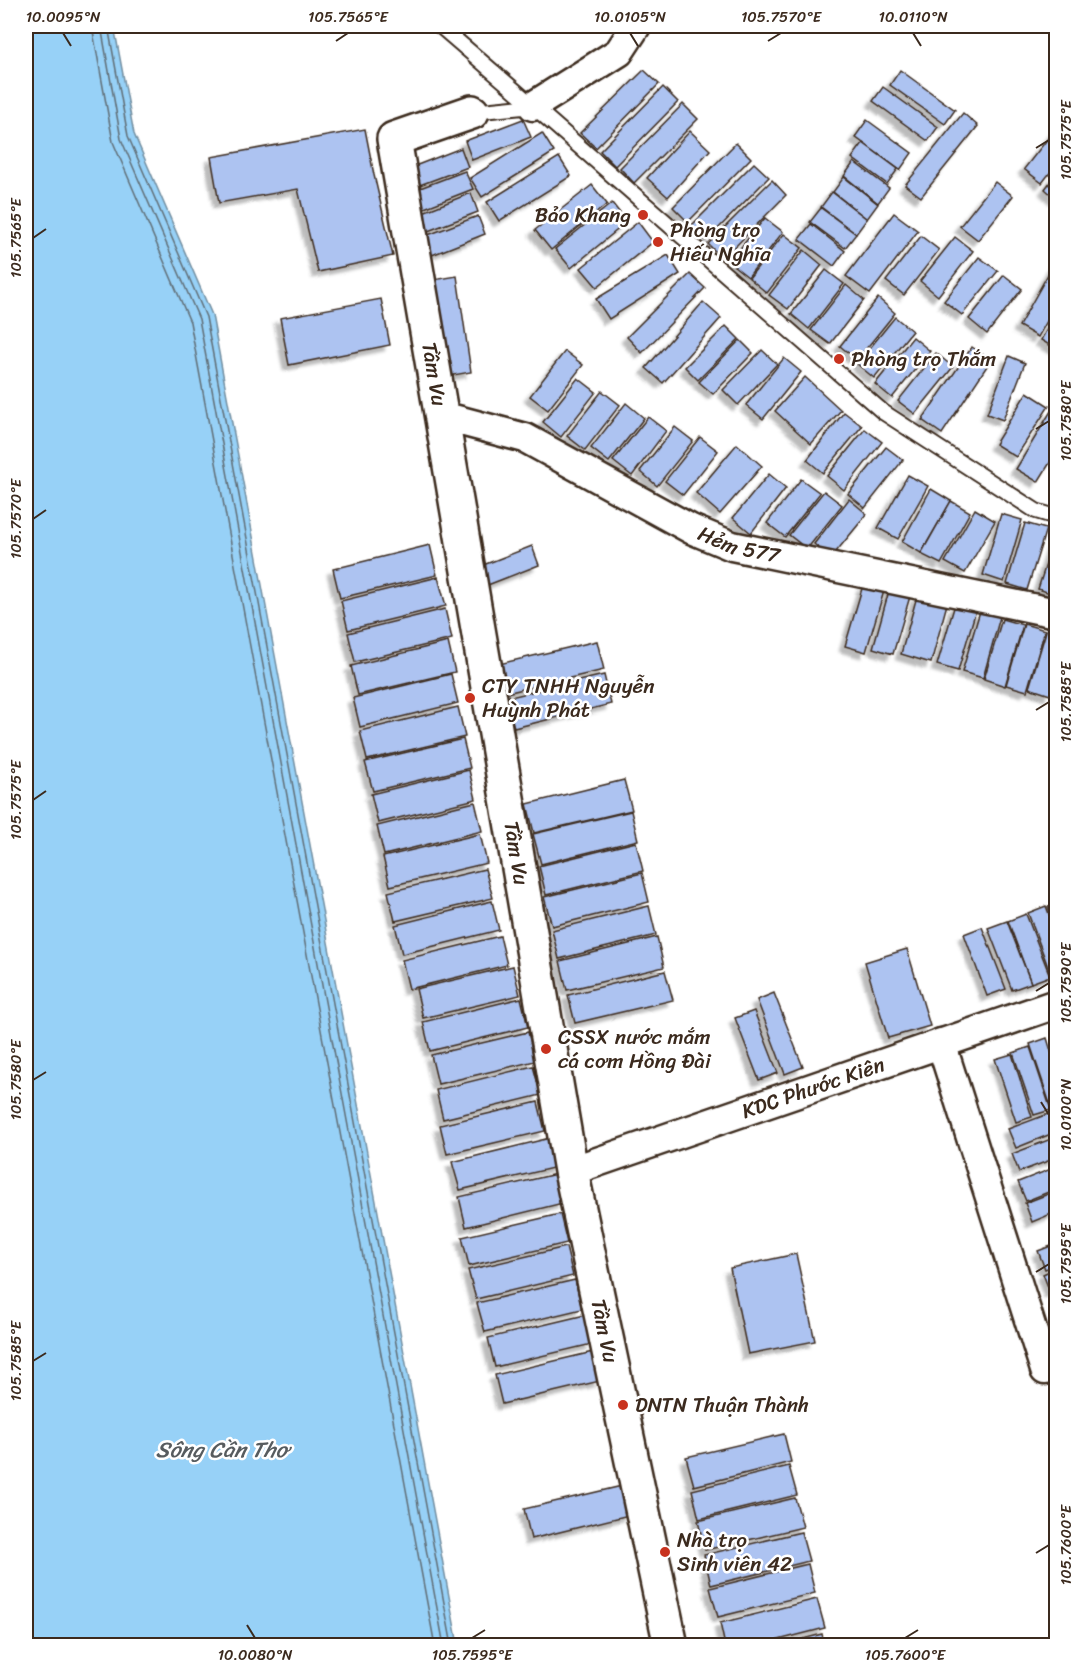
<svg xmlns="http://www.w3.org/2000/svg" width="1082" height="1671" viewBox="0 0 1082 1671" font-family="Sriracha,sans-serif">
	<defs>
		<filter id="shadow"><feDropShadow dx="-5.5" dy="5.5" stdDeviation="1.5" flood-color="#0004"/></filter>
	</defs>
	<rect width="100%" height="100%" fill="#fff"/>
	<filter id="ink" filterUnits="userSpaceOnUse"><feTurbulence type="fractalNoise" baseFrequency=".0167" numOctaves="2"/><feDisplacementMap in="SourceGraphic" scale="12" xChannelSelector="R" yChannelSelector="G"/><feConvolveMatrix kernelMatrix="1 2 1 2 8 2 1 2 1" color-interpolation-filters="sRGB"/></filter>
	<g filter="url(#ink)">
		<polygon fill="#97d1f7" stroke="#728ea0" stroke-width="1.5" points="26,26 114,26 134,134 212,315 458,1645 26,1645"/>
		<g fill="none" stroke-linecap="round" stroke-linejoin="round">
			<g stroke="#606d75" stroke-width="1.5">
				<polyline points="92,26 113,142 190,322 435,1646"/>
				<polyline points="101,26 121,139 199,319 444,1646"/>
				<polyline points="108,26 128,136 206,317 452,1646"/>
			</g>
		</g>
		<g fill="#adc3f1" stroke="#3b2a1e" stroke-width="1.5" filter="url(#shadow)">
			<polygon points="644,70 659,84 596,148 580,133"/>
			<polygon points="900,70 955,110 945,124 890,85"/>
			<polygon points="663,87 678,102 615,166 600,151"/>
			<polygon points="883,87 938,127 928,141 873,101"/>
			<polygon points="683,104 698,119 634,183 620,168"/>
			<polygon points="963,113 978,126 921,197 905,185"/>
			<polygon points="523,119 531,137 472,160 465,141"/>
			<polygon points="867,120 912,153 900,170 855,137"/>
			<polygon points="1056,128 1056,165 1042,183 1024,169"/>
			<polygon points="365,129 374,175 393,256 318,272 298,189 219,203 211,157"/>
			<polygon points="690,131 710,150 668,197 647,178"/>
			<polygon points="542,133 554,152 482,197 470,178"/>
			<polygon points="736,143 751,158 688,222 673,207"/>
			<polygon points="863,143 898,169 887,184 852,158"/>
			<polygon points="461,148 468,167 409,189 402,171"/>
			<polygon points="559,157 571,176 499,221 487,202"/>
			<polygon points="854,162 889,188 878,203 844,176"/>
			<polygon points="754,163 769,177 706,241 691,226"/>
			<polygon points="465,171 473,189 414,212 407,193"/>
			<polygon points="1056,174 1056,199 1045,189"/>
			<polygon points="844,177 878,204 867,219 833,192"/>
			<polygon points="772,180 786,195 723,259 708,244"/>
			<polygon points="995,182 1013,196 978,240 960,226"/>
			<polygon points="592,185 607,204 551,250 535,230"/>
			<polygon points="832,192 867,219 856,234 821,207"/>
			<polygon points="471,193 478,212 420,234 413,216"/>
			<polygon points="612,203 627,222 571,268 555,249"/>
			<polygon points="821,208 856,234 845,248 810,222"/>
			<polygon points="894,213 918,231 870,294 846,276"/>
			<polygon points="478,216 485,234 427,257 420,238"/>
			<polygon points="765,218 783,232 748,277 729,262"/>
			<polygon points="638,222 653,242 597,287 581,268"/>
			<polygon points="811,224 845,251 834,266 799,239"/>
			<polygon points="784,234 802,248 767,293 749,278"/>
			<polygon points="921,236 939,250 904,295 886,281"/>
			<polygon points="955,237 973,251 938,296 920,281"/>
			<polygon points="804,250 822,265 788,309 769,295"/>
			<polygon points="668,255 680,274 609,319 596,299"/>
			<polygon points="979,257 998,271 962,315 944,301"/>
			<polygon points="1056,260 1056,305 1038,337 1019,326"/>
			<polygon points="826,270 844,284 809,329 791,314"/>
			<polygon points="690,274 705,288 642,353 627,337"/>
			<polygon points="1004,275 1022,289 987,334 969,319"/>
			<polygon points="457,276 471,372 448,376 433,280"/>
			<polygon points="846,285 864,300 830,344 811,330"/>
			<polygon points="878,298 895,313 857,360 840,346"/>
			<polygon points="381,299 390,345 289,365 280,318"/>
			<polygon points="703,302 721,318 663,383 646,368"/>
			<polygon points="1056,313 1056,349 1041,340"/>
			<polygon points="895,317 912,331 874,378 857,364"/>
			<polygon points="726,326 739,339 698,380 685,367"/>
			<polygon points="913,337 930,351 892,398 875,384"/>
			<polygon points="740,340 753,353 713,394 699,382"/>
			<polygon points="972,347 991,360 942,434 922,420"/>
			<polygon points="762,350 777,364 738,405 723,390"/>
			<polygon points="565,351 583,365 548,410 530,396"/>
			<polygon points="936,353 953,367 915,414 898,401"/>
			<polygon points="1009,356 1025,363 1003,420 987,414"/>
			<polygon points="784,358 801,372 763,419 746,405"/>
			<polygon points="805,377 841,410 811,444 775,411"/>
			<polygon points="578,378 596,392 561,437 543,422"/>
			<polygon points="602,391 620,405 585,450 567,436"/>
			<polygon points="1027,392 1049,406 1016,457 995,444"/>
			<polygon points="626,403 644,418 609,462 591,448"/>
			<polygon points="1051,411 1056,414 1056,453 1038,482 1016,469"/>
			<polygon points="844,412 862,426 823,473 807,460"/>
			<polygon points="648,417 666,431 632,476 613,461"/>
			<polygon points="675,427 693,441 657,486 640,471"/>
			<polygon points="865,429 882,442 844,490 827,476"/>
			<polygon points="700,437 718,451 683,495 665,481"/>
			<polygon points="737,444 762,466 720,514 696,493"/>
			<polygon points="886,447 903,460 865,508 848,494"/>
			<polygon points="769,474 786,488 751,533 733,518"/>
			<polygon points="908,475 928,486 898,539 878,528"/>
			<polygon points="801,479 820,493 785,537 767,523"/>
			<polygon points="931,489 951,501 921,553 902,542"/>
			<polygon points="824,491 842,505 807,549 789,535"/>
			<polygon points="849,499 867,514 831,558 814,544"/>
			<polygon points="951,501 970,512 941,564 921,554"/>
			<polygon points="975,509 995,521 965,573 945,562"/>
			<polygon points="1001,514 1022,520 1004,582 983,575"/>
			<polygon points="1025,523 1046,529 1027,590 1007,584"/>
			<polygon points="1056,533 1056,595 1038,589"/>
			<polygon points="430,545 437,575 340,598 333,569"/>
			<polygon points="532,546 539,565 480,588 473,569"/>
			<polygon points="438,577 446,606 348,630 341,601"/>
			<polygon points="863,585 884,591 866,652 845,646"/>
			<polygon points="890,587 911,593 893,654 873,648"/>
			<polygon points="917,596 947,604 931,663 901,654"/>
			<polygon points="955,604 976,610 958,671 937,665"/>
			<polygon points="445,609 452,639 355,662 348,633"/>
			<polygon points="980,611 1000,617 983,678 962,672"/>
			<polygon points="1002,619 1023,625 1005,686 984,679"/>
			<polygon points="1024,624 1045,630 1027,691 1006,685"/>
			<polygon points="1047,628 1056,630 1056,672 1050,695 1029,688"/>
			<polygon points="597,641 604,670 506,693 499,664"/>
			<polygon points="448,642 455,672 358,695 351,666"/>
			<polygon points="451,674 458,703 360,727 353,698"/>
			<polygon points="604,675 611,704 514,728 506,698"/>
			<polygon points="458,707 465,737 367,760 360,731"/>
			<polygon points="463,739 470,768 373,791 365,762"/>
			<polygon points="469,770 476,799 378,823 371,794"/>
			<polygon points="624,780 632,810 534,833 527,804"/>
			<polygon points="475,802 482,831 384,855 377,826"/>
			<polygon points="631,811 638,840 541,864 533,834"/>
			<polygon points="480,834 487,863 390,886 383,857"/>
			<polygon points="636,842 643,871 546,895 539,866"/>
			<polygon points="485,869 493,898 395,921 388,892"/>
			<polygon points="642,873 649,902 552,926 544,897"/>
			<polygon points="492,901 499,930 402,954 395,925"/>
			<polygon points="1056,904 1056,928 1048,907"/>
			<polygon points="649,906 656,935 559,959 552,930"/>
			<polygon points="1046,906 1056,933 1056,973 1051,975 1028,913"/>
			<polygon points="1026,914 1050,976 1031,983 1008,921"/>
			<polygon points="1007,921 1031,983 1012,990 988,928"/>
			<polygon points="982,927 1006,989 987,996 964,934"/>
			<polygon points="500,936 507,965 409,989 402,960"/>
			<polygon points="657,937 664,967 567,990 560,961"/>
			<polygon points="907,949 930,1026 888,1038 865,962"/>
			<polygon points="513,966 520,995 423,1018 416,989"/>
			<polygon points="665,971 673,1000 575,1023 568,995"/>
			<polygon points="774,993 803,1067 785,1074 757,1000"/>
			<polygon points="521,998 528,1027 430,1051 423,1022"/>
			<polygon points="754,1011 778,1073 759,1080 735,1018"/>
			<polygon points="528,1032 535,1061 438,1084 431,1055"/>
			<polygon points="1047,1038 1056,1067 1056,1105 1051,1107 1030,1044"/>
			<polygon points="1030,1047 1051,1110 1034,1115 1013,1053"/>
			<polygon points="1012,1054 1032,1117 1016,1122 995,1059"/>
			<polygon points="533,1066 541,1095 443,1119 436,1090"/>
			<polygon points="538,1102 545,1131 447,1154 440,1125"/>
			<polygon points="1056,1111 1056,1132 1016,1148 1008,1129"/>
			<polygon points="1056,1137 1056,1158 1019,1172 1012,1154"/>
			<polygon points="550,1138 557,1167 460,1190 452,1162"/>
			<polygon points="1056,1167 1056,1189 1026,1201 1018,1182"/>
			<polygon points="556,1174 563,1203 466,1227 459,1197"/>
			<polygon points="1056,1191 1056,1212 1032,1222 1025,1203"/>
			<polygon points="560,1214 567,1243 469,1266 462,1237"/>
			<polygon points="1056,1244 1056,1265 1045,1269 1038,1251"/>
			<polygon points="566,1247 573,1276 476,1299 468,1270"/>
			<polygon points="796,1254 815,1341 748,1354 730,1268"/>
			<polygon points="1056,1268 1056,1290 1050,1292 1043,1274"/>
			<polygon points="575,1280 582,1309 485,1332 477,1303"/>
			<polygon points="585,1315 592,1344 495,1367 488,1338"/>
			<polygon points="593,1352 600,1381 502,1404 495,1375"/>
			<polygon points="784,1434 791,1462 694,1486 686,1457"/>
			<polygon points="789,1466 797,1495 699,1519 692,1490"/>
			<polygon points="622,1486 629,1515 531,1539 524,1509"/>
			<polygon points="795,1498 803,1527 705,1550 698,1521"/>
			<polygon points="801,1532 809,1561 711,1585 704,1555"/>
			<polygon points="808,1564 815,1593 718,1617 710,1588"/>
			<polygon points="817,1599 825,1628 755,1646 725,1646 720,1623"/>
			<polygon points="822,1634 825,1646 776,1646"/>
		</g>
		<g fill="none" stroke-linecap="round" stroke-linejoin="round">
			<defs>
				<g id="lane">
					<polyline points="440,26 533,106"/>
					<polyline points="472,112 533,106 883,412 1036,511 1056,517"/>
				</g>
				<g id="street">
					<polyline points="533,106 619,52 636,26"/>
					<path id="s1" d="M 442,416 L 525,438 L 691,529 L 732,546 L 1056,613"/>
					<polyline points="941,1043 1045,1370"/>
					<path id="s2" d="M 571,1171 L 1056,1004"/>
				</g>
				<g id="secondary">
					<path id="s3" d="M 472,112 L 394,139 L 571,1171 L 671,1646"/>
				</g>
			</defs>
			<use href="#lane" stroke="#3b2a1e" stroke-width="18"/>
			<use href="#street" stroke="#3b2a1e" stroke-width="33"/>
			<use href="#secondary" stroke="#3b2a1e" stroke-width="38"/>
			<use href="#lane" stroke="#fff" stroke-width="14"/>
			<use href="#street" stroke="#fff" stroke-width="28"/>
			<use href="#secondary" stroke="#fff" stroke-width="33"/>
		</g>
	</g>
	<path fill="none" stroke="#3b2a1e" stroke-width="2" d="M 63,33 L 71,46M 630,33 L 638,46M 913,33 L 921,46M 336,41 L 348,33M 768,41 L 781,33M 1036,148 L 1049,140M 33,238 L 46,229M 1036,429 L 1049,421M 33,519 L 46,510M 1036,710 L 1049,702M 33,800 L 46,791M 1036,991 L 1049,983M 33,1080 L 46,1072M 1041,1102 L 1049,1115M 1036,1272 L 1049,1264M 33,1361 L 46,1353M 1036,1553 L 1049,1545M 247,1625 L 255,1638M 472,1638 L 485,1630M 905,1638 L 918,1630"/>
	<g fill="#c8321e" stroke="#fff" stroke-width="2">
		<circle cx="643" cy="215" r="6"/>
		<circle cx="658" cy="242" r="6"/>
		<circle cx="839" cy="359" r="6"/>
		<circle cx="470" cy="698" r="6"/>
		<circle cx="546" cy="1049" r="6"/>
		<circle cx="623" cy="1405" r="6"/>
		<circle cx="665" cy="1552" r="6"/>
	</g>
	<g text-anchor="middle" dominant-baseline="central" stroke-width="5" stroke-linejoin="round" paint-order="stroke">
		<g font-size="21" fill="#3b2a1e" stroke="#fff" text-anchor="start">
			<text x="631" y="215" text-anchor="end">Bảo Khang</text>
			<text x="670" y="230">Phòng trọ<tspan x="670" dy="24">Hiếu Nghĩa</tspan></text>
			<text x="851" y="359">Phòng trọ Thắm</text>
			<text x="482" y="686">CTY TNHH Nguyễn<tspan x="482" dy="24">Huỳnh Phát</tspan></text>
			<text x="558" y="1037">CSSX nước mắm<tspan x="558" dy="24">cá cơm Hồng Đài</tspan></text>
			<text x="635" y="1405">DNTN Thuận Thành</text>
			<text x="677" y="1540">Nhà trọ<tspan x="677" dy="24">Sinh viên 42</tspan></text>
		</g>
		<g font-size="21" fill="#3b2a1e" stroke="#fff">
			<text stroke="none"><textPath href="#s3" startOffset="321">Tầm Vu</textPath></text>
			<text stroke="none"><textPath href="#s1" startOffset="326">Hẻm 577</textPath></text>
			<text stroke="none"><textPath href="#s3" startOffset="807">Tầm Vu</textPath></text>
			<text stroke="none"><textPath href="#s2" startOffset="256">KDC Phước Kiên</textPath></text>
			<text stroke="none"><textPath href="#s3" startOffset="1293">Tầm Vu</textPath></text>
		</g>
		<g font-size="22" font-style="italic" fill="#575c5f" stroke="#fff">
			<text x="222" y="1449">Sông Cần Thơ</text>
		</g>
	</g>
	<rect width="1082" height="1671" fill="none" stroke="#fff" stroke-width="66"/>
	<rect x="33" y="33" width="1016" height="1605" fill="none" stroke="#3b2a1e" stroke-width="2"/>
	<g font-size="15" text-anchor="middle" fill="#3b2a1e">
		<text x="63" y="22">10.0095°N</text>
		<text x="348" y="22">105.7565°E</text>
		<text x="630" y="22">10.0105°N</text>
		<text x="781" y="22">105.7570°E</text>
		<text x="913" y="22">10.0110°N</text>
		<text transform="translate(1066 140) rotate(-90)" y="5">105.7575°E</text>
		<text transform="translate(16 238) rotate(-90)" y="5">105.7565°E</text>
		<text transform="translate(1066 421) rotate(-90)" y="5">105.7580°E</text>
		<text transform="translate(16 519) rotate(-90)" y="5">105.7570°E</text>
		<text transform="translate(1066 702) rotate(-90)" y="5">105.7585°E</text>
		<text transform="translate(16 800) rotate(-90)" y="5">105.7575°E</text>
		<text transform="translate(1066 983) rotate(-90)" y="5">105.7590°E</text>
		<text transform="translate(16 1080) rotate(-90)" y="5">105.7580°E</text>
		<text transform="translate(1066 1115) rotate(-90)" y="5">10.0100°N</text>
		<text transform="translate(1066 1264) rotate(-90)" y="5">105.7595°E</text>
		<text transform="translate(16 1361) rotate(-90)" y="5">105.7585°E</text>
		<text transform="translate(1066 1545) rotate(-90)" y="5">105.7600°E</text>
		<text x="255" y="1660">10.0080°N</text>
		<text x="472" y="1660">105.7595°E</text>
		<text x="905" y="1660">105.7600°E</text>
	</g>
</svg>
